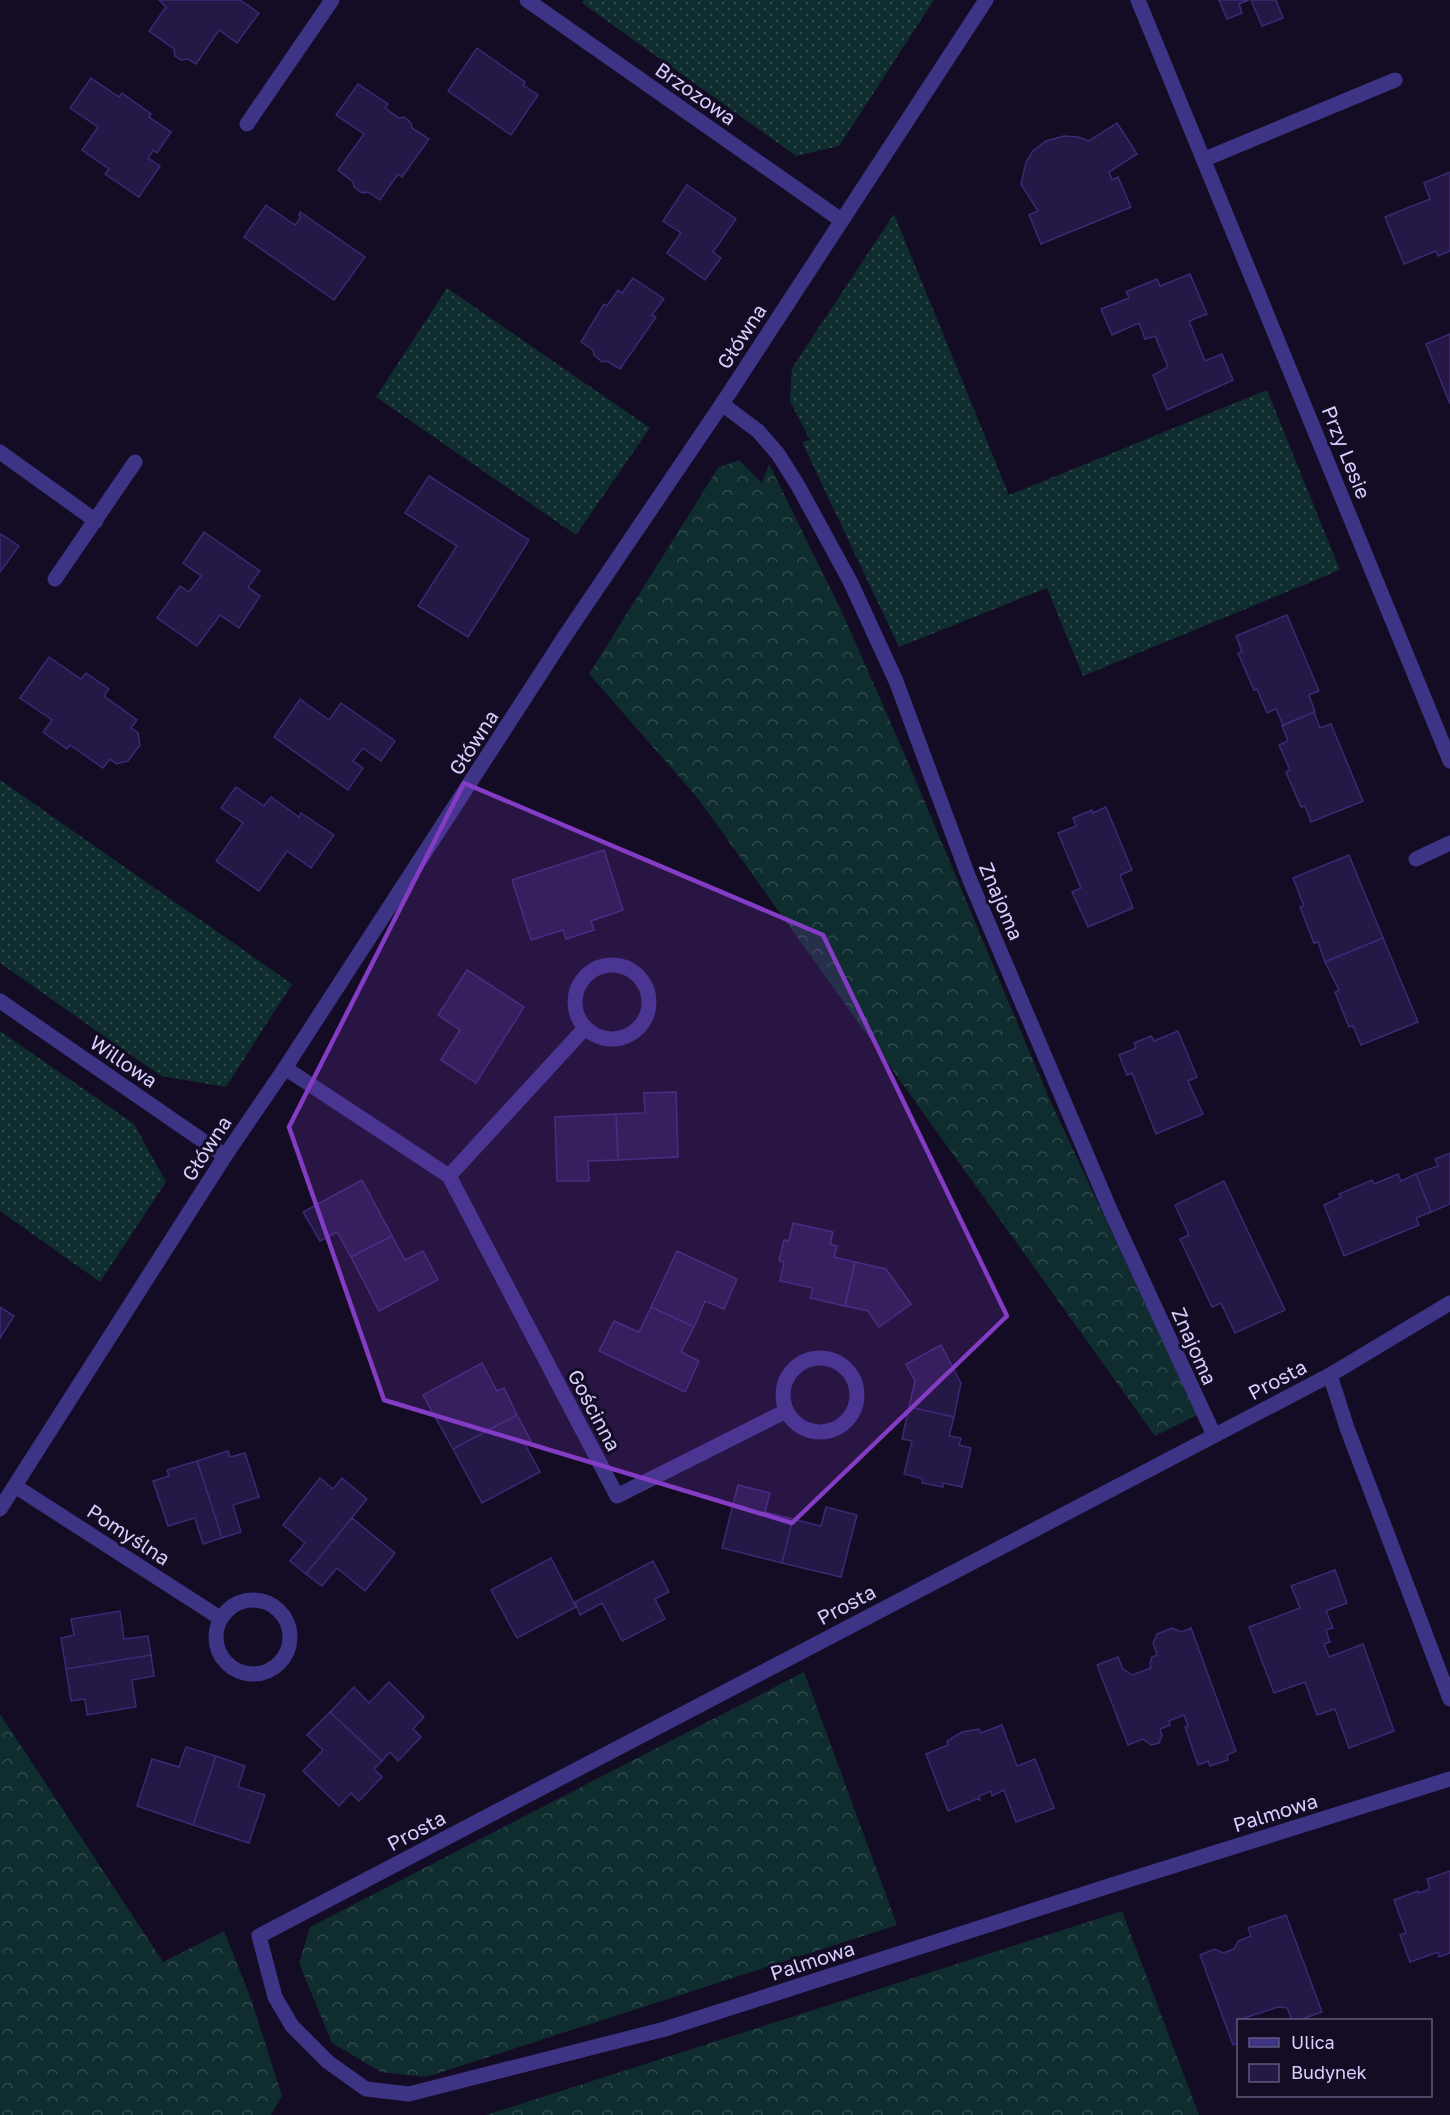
<svg xmlns="http://www.w3.org/2000/svg" width="1450" height="2115" viewBox="0 0 1450 2115" font-family="'Golos Text',sans-serif">
	<defs>
		<pattern id="grass-dots" width="8" height="8" patternUnits="userSpaceOnUse" patternTransform="scale(1.5)"><rect width="8" height="8" fill="#0f2d2e"/><path d="M2 2h.1M6 6h.1" fill="none" stroke="#314a4d" stroke-width="1.8" stroke-linecap="round"/></pattern>
		<pattern id="forest-crowns" width="20" height="18" patternUnits="userSpaceOnUse" patternTransform="scale(1.5)"><rect width="20" height="18" fill="#0f2d2e"/><path d="M2 6a3 3 0 1 1 6 0M12 15a3 3 0 1 1 6 0" fill="none" stroke="#314a4d"/></pattern>
	</defs>
	<rect width="100%" height="100%" fill="#130c24"/>
	<g fill="url(#grass-dots)">
		<polygon points="584,0 934,0 839,146 796,156 582,3"/>
		<polygon points="894,214 1009,495 1267,390 1340,570 1083,676 1047,588 899,647 802,442 810,440 790,401 792,368"/>
		<polygon points="447,288 650,428 576,535 376,397"/>
		<polygon points="0,780 292,984 226,1087 161,1076 0,963"/>
		<polygon points="0,1031 134,1124 166,1182 100,1282 0,1211"/>
	</g>
	<g fill="url(#forest-crowns)">
		<polygon points="739,460 762,483 769,464 841,610 908,762 1048,1096 1197,1415 1155,1436 696,796 589,674 718,468"/>
		<polygon points="804,1672 897,1925 426,2077 381,2072 332,2043 299,1963 310,1927"/>
		<polygon points="0,1714 163,1962 224,1931 251,1999 282,2096 271,2115 0,2115"/>
		<polygon points="1122,1911 1199,2115 486,2115"/>
	</g>
	<g fill="#251746" stroke="#3d2874" stroke-width="1.5">
		<polygon points="159,0 240,0 259,13 237,43 219,30 196,64 188,59 181,60 175,56 174,49 149,31 166,7"/>
		<polygon points="1219,0 1249,0 1239,4 1242,13 1227,19"/>
		<polygon points="1251,0 1276,0 1283,18 1262,26"/>
		<polygon points="477,48 525,82 523,85 538,95 511,135 448,91"/>
		<polygon points="91,78 119,97 122,93 151,114 149,117 171,132 157,153 153,150 148,158 160,166 139,197 105,174 109,169 82,150 98,127 70,108"/>
		<polygon points="358,84 388,104 385,108 399,118 404,117 411,123 412,128 429,139 402,177 398,174 380,200 368,192 362,193 354,187 353,182 338,170 364,134 336,115"/>
		<polygon points="1117,123 1137,154 1109,172 1112,180 1118,177 1131,207 1041,244 1029,215 1038,211 1021,184 1026,162 1033,151 1046,141 1064,136 1078,137 1089,141"/>
		<polygon points="1450,172 1450,251 1438,256 1436,251 1404,264 1385,217 1430,199 1424,183"/>
		<polygon points="687,185 736,219 713,252 721,258 705,280 667,253 681,233 663,221"/>
		<polygon points="266,205 295,225 301,217 299,215 300,212 365,257 334,300 244,237"/>
		<polygon points="1190,274 1207,314 1189,321 1205,361 1222,354 1233,380 1167,410 1153,375 1168,367 1155,336 1145,339 1139,323 1112,335 1101,309 1129,298 1126,292 1157,279 1160,286"/>
		<polygon points="633,278 664,299 652,315 656,317 620,369 607,361 602,362 594,355 593,350 581,342 604,304 607,306 618,290 622,293"/>
		<polygon points="1450,334 1450,404 1426,344"/>
		<polygon points="429,476 529,540 468,637 418,606 457,546 405,513"/>
		<polygon points="204,532 260,571 248,587 260,596 239,628 220,615 197,646 157,618 180,586 189,592 201,576 183,563"/>
		<polygon points="1,534 19,546 0,572 0,536"/>
		<polygon points="1287,615 1319,691 1309,695 1315,712 1283,725 1276,709 1267,713 1257,689 1254,690 1238,653 1242,652 1236,636"/>
		<polygon points="49,657 81,679 86,673 109,689 104,696 137,720 131,728 138,733 140,745 128,761 116,764 110,759 103,768 70,745 67,749 43,732 52,720 20,698"/>
		<polygon points="300,699 329,720 341,703 395,741 381,761 363,748 353,761 363,768 348,790 274,737"/>
		<polygon points="1314,712 1320,728 1331,724 1363,801 1311,822 1305,806 1301,807 1286,772 1290,770 1279,745 1288,741 1282,726"/>
		<polygon points="236,787 264,806 271,797 299,817 301,813 334,835 311,868 287,851 259,891 216,861 243,823 221,808"/>
		<polygon points="1106,807 1132,870 1120,875 1133,908 1088,927 1072,892 1081,888 1058,833 1076,826 1073,818 1092,810 1093,813"/>
		<polygon points="604,850 623,910 591,921 594,930 566,939 563,930 531,940 512,880"/>
		<polygon points="1349,855 1383,938 1325,962 1318,942 1314,943 1300,907 1304,906 1293,878"/>
		<polygon points="1383,938 1418,1022 1361,1045 1353,1026 1349,1027 1335,992 1339,990 1325,962"/>
		<polygon points="467,970 524,1007 476,1083 441,1060 460,1030 438,1015"/>
		<polygon points="1178,1031 1197,1077 1188,1081 1203,1114 1156,1134 1132,1073 1127,1075 1119,1055 1136,1048 1134,1043 1151,1036 1154,1041"/>
		<polygon points="676,1092 678,1157 618,1160 616,1114 645,1113 644,1093"/>
		<polygon points="616,1114 618,1160 588,1161 589,1181 557,1181 555,1117"/>
		<polygon points="1450,1153 1450,1204 1431,1212 1416,1174 1438,1166 1435,1159"/>
		<polygon points="1398,1174 1401,1181 1416,1174 1431,1212 1416,1218 1419,1225 1344,1256 1324,1205 1341,1197 1339,1194 1372,1180 1374,1184"/>
		<polygon points="362,1180 392,1236 351,1257 337,1232 320,1241 303,1212"/>
		<polygon points="1224,1181 1285,1310 1235,1333 1221,1303 1212,1307 1180,1239 1189,1235 1175,1205"/>
		<polygon points="793,1223 833,1232 830,1244 837,1246 834,1257 855,1262 845,1306 810,1298 813,1288 780,1281 784,1262 779,1261 784,1240 789,1241"/>
		<polygon points="392,1236 405,1260 423,1251 438,1280 379,1311 351,1257"/>
		<polygon points="677,1251 737,1279 724,1309 705,1301 694,1327 651,1307"/>
		<polygon points="855,1262 886,1269 911,1304 879,1327 868,1311 845,1306"/>
		<polygon points="0,1307 14,1316 0,1338"/>
		<polygon points="651,1307 694,1327 681,1352 699,1361 685,1392 599,1351 614,1321 639,1332"/>
		<polygon points="941,1345 961,1383 954,1417 909,1407 915,1381 906,1364"/>
		<polygon points="482,1363 497,1391 504,1388 517,1415 453,1449 423,1395"/>
		<polygon points="909,1407 954,1417 949,1436 961,1438 959,1445 971,1448 962,1487 943,1483 943,1487 922,1483 923,1479 904,1474 912,1441 902,1439"/>
		<polygon points="517,1415 531,1441 525,1444 540,1472 482,1503 453,1449"/>
		<polygon points="228,1451 230,1457 245,1453 259,1497 233,1505 241,1532 222,1538 197,1461"/>
		<polygon points="197,1461 222,1538 203,1544 195,1518 168,1526 153,1481 169,1476 167,1470"/>
		<polygon points="320,1478 333,1489 342,1478 367,1499 306,1574 290,1561 305,1543 283,1525"/>
		<polygon points="738,1485 770,1493 765,1512 793,1519 782,1563 722,1548"/>
		<polygon points="826,1507 857,1515 841,1577 782,1563 793,1519 821,1526"/>
		<polygon points="352,1518 395,1553 365,1591 337,1568 322,1586 306,1574"/>
		<polygon points="551,1558 576,1607 517,1638 491,1590"/>
		<polygon points="653,1561 669,1592 655,1599 665,1619 622,1641 602,1603 580,1615 575,1602"/>
		<polygon points="1335,1570 1347,1603 1326,1611 1333,1628 1326,1630 1330,1642 1324,1644 1329,1657 1363,1644 1394,1731 1349,1748 1335,1709 1317,1715 1305,1682 1274,1693 1249,1627 1300,1608 1291,1586"/>
		<polygon points="120,1611 124,1639 148,1636 151,1655 66,1669 61,1638 74,1635 71,1619"/>
		<polygon points="1172,1628 1181,1632 1191,1628 1236,1751 1227,1755 1228,1760 1210,1766 1208,1761 1198,1765 1185,1727 1188,1726 1184,1715 1169,1721 1170,1725 1160,1729 1162,1735 1159,1743 1151,1745 1143,1739 1128,1745 1097,1665 1118,1657 1123,1669 1132,1675 1151,1668 1150,1663 1152,1657 1157,1655 1153,1643 1157,1634"/>
		<polygon points="151,1655 154,1676 132,1680 136,1707 87,1715 85,1699 71,1701 66,1669"/>
		<polygon points="389,1682 424,1717 413,1729 421,1737 398,1761 390,1752 382,1761 330,1712 354,1687 369,1703"/>
		<polygon points="330,1712 382,1761 374,1769 382,1777 359,1801 351,1793 339,1806 303,1771 323,1750 307,1735"/>
		<polygon points="1002,1725 1017,1766 1035,1759 1054,1808 1016,1822 1004,1790 992,1796 991,1791 979,1796 980,1800 977,1799 948,1811 926,1754 948,1745 947,1741 962,1732 979,1729 981,1733"/>
		<polygon points="186,1747 216,1756 193,1825 137,1806 152,1759 179,1767"/>
		<polygon points="216,1756 245,1766 238,1787 265,1795 249,1843 193,1825"/>
		<polygon points="1450,1871 1450,1953 1439,1957 1438,1952 1410,1962 1400,1935 1406,1933 1394,1900 1418,1891 1418,1893 1430,1889 1427,1879"/>
		<polygon points="1286,1915 1322,2012 1299,2020 1292,2020 1287,2008 1278,2007 1238,2020 1238,2043 1233,2045 1200,1955 1215,1949 1223,1953 1234,1949 1238,1941 1251,1936 1248,1928"/>
	</g>
	<g fill="none" stroke-linecap="round" stroke-linejoin="round">
		<g stroke="#3e3486" stroke-width="15">
			<polyline points="247,124 332,0"/>
			<polyline points="55,579 135,462"/>
			<polyline points="1416,859 1450,843"/>
		</g>
		<g stroke="#3e3486" stroke-width="15">
			<polyline points="527,0 841,220"/>
			<polyline points="1138,0 1450,761"/>
			<polyline points="1205,159 1395,80"/>
			<polyline points="722,404 758,431 778,454 797,484 850,581 896,681 969,878 1111,1212 1214,1435"/>
			<polyline points="0,452 96,521"/>
			<circle cx="612" cy="1002" r="37"/>
			<polyline points="0,1001 225,1156"/>
			<polyline points="285,1068 449,1176 617,1496 786,1411"/>
			<polyline points="449,1176 585,1028"/>
			<polyline points="1450,1303 1330,1375 259,1936 275,1997 292,2026 328,2062 366,2089 409,2094 665,2029 1112,1885 1450,1779"/>
			<circle cx="820" cy="1395" r="37"/>
			<polyline points="1330,1375 1347,1428 1450,1699"/>
			<polyline points="15,1486 220,1618"/>
			<polyline points="0,1509 225,1156 285,1068 565,636 722,404 986,0"/>
			<circle cx="253" cy="1637" r="37"/>
		</g>
	</g>
	<path fill="#843cc5" fill-opacity="0.2" stroke="#843cc5" stroke-width="4.5" stroke-linejoin="round" d="M 464,783 L 823,935 L 1007,1316 L 792,1523 L 384,1400 L 289,1127 Z"/>
	<g text-anchor="middle" dominant-baseline="central" stroke-width="6" stroke-linejoin="round" paint-order="stroke">
		<g font-size="20" fill="#d9cfff" stroke="#130c24">
			<text transform="translate(696 93) rotate(35)">Brzozowa</text>
			<text transform="translate(741 336) rotate(-57)">Główna</text>
			<text transform="translate(1347 452) rotate(68)">Przy Lesie</text>
			<text transform="translate(473 742) rotate(-57)">Główna</text>
			<text transform="translate(1002 901) rotate(67)">Znajoma</text>
			<text transform="translate(124 1061) rotate(34)">Willowa</text>
			<text transform="translate(206 1148) rotate(-57)">Główna</text>
			<text transform="translate(1195 1346) rotate(66)">Znajoma</text>
			<text transform="translate(1277 1379) rotate(-28)">Prosta</text>
			<text transform="translate(595 1410) rotate(62)">Gościnna</text>
			<text transform="translate(129 1534) rotate(33)">Pomyślna</text>
			<text transform="translate(846 1604) rotate(-28)">Prosta</text>
			<text transform="translate(1275 1812) rotate(-17)">Palmowa</text>
			<text transform="translate(416 1830) rotate(-28)">Prosta</text>
			<text transform="translate(812 1960) rotate(-18)">Palmowa</text>
		</g>
	</g>
	<rect x="1237" y="2019" width="195" height="78" fill="#130c24" stroke="#625a7c" stroke-width="1.5"/>
	<rect x="1249" y="2038" width="30" height="9" fill="#3e3486" stroke="#625a7c" stroke-width="1.5"/>
	<text x="1291" y="2049" font-size="18" fill="#d9cfff">Ulica</text>
	<rect x="1249" y="2064" width="30" height="18" fill="#251746" stroke="#625a7c" stroke-width="1.5"/>
	<text x="1291" y="2079" font-size="18" fill="#d9cfff">Budynek</text>
</svg>
